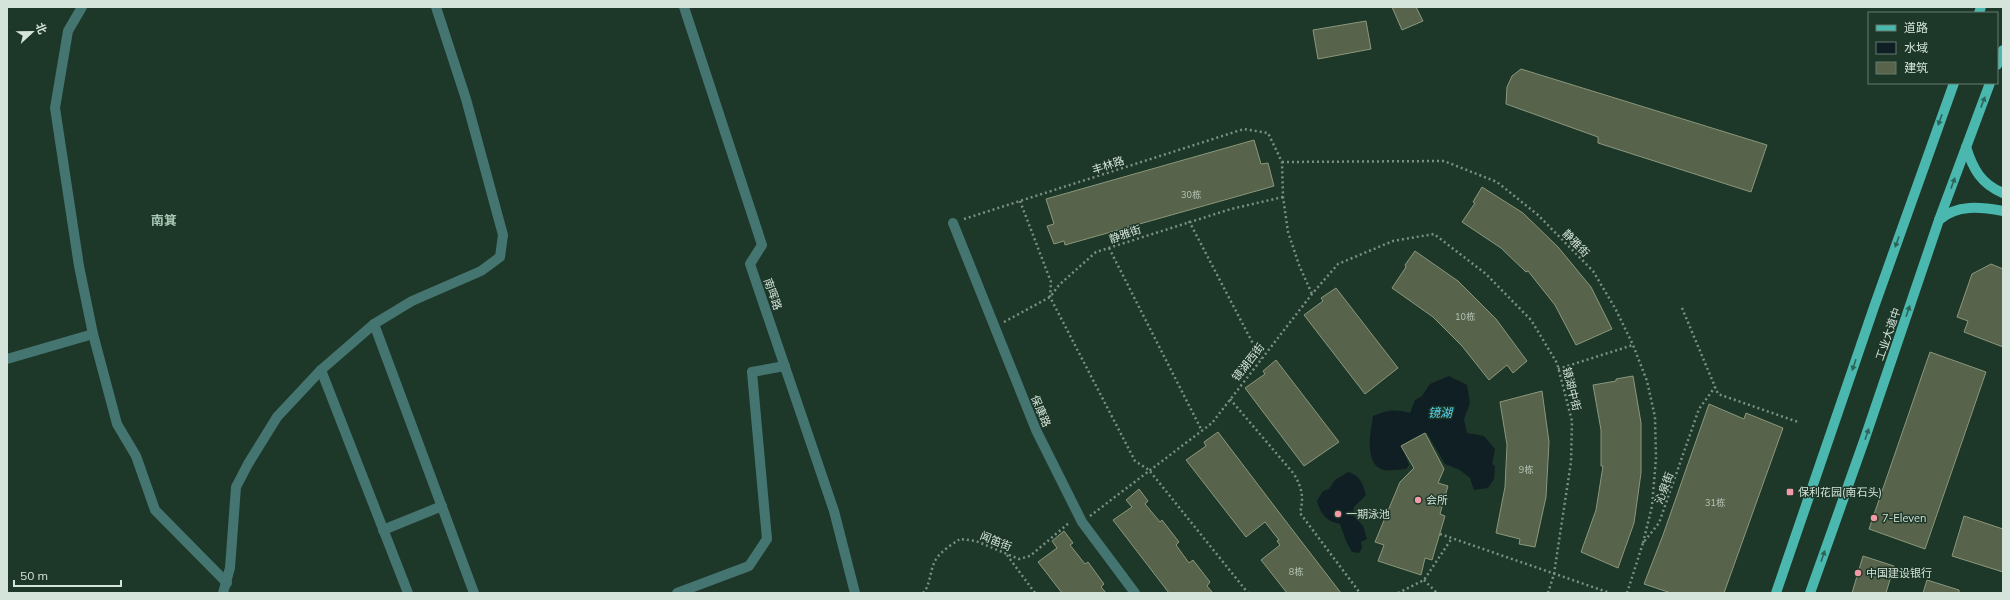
<svg xmlns="http://www.w3.org/2000/svg" width="2010" height="600" viewBox="0 0 2010 600" font-family="Mulish,'Noto Sans SC',sans-serif">
	<rect width="100%" height="100%" fill="#1d3728"/>
	<g fill="#0f1f23">
		<path d="M 1449,376 L 1467,385 L 1470,403 L 1464,419 L 1467,433 L 1484,436 L 1495,449 L 1492,464 L 1495,466 L 1494,479 L 1488,488 L 1474,490 L 1470,478 L 1460,470 L 1445,464 L 1427,433 L 1424,433 L 1401,445 L 1409,465 L 1406,469 C 1399,469 1388,472 1381,469 C 1364,461 1371,430 1373,416 C 1389,410 1394,409 1410,413 L 1415,400 L 1422,396 L 1430,384 Z"/>
		<path d="M 1348,472 C 1360,475 1363,484 1366,495 L 1354,507 L 1353,515 L 1363,526 L 1367,539 L 1361,542 L 1362,548 L 1359,553 L 1352,552 L 1346,541 L 1340,524 C 1325,520 1322,516 1317,501 L 1323,491 L 1329,489 L 1335,480 Z"/>
	</g>
	<g fill="#57634a" stroke="#8b987c">
		<polygon points="1392,7 1416,7 1423,21 1402,30"/>
		<polygon points="1366,21 1371,49 1318,59 1313,30"/>
		<polygon points="1521,69 1767,145 1751,192 1598,143 1598,137 1506,104 1507,87 1512,76"/>
		<polygon points="1254,140 1261,164 1268,163 1274,186 1065,245 1064,241 1054,244 1047,226 1054,224 1046,199"/>
		<polygon points="1482,187 1523,213 1558,247 1591,287 1612,329 1576,345 1555,305 1528,271 1526,272 1501,248 1462,222 1475,203 1473,202"/>
		<polygon points="1415,251 1458,281 1496,319 1527,361 1513,373 1507,365 1489,380 1462,346 1433,317 1392,288 1406,267 1405,265"/>
		<polygon points="1991,264 2003,269 2003,347 1964,332 1968,321 1957,317 1972,274"/>
		<polygon points="1336,288 1398,368 1365,394 1304,315 1323,301 1321,298"/>
		<polygon points="1930,352 1986,372 1925,549 1869,529"/>
		<polygon points="1276,360 1339,442 1304,466 1245,388 1265,374 1263,371"/>
		<polygon points="1633,376 1641,423 1641,473 1634,523 1618,568 1581,552 1596,510 1603,466 1601,466 1601,430 1593,385 1616,381 1616,379"/>
		<polygon points="1542,391 1549,442 1546,497 1535,547 1519,544 1520,539 1496,533 1505,487 1507,445 1500,402"/>
		<polygon points="1709,404 1744,419 1746,413 1783,428 1724,593 1671,593 1644,584 1663,535"/>
		<polygon points="1218,432 1281,515 1341,593 1287,593 1261,560 1280,545 1277,541 1279,540 1265,522 1246,537 1186,460 1206,446 1204,442"/>
		<polygon points="1425,433 1444,469 1438,483 1448,486 1440,514 1445,516 1432,560 1425,558 1421,575 1378,561 1384,545 1375,542 1400,482 1414,468 1401,446"/>
		<polygon points="1139,489 1148,501 1145,504 1160,522 1162,520 1179,542 1176,545 1189,563 1193,560 1210,582 1207,586 1213,593 1169,593 1113,520 1132,507 1126,500"/>
		<polygon points="1964,516 2003,529 2003,572 1952,556"/>
		<polygon points="1064,531 1073,543 1070,545 1085,564 1088,562 1104,584 1101,587 1106,593 1062,593 1038,562 1057,548 1052,541"/>
		<polygon points="1863,556 1894,566 1886,593 1852,593"/>
		<polygon points="1927,580 1959,590 1959,593 1923,593"/>
	</g>
	<g fill="none" stroke-linecap="round" stroke-linejoin="round">
		<g stroke="#7b9083" stroke-width="2.5" stroke-dasharray="2 3" stroke-linecap="butt">
			<polyline points="1282,162 1444,161 1497,182 1538,215 1593,271 1615,308 1633,345 1647,381 1655,417 1656,458 1652,506 1643,543"/>
			<polyline points="1020,201 1051,282 1050,297 1135,461 1149,470 1248,593"/>
			<polyline points="964,219 1244,129 1268,133 1282,162 1283,197 1288,232 1299,265 1312,294"/>
			<polyline points="1189,221 1261,359"/>
			<polyline points="1109,248 1202,431"/>
			<polyline points="1682,308 1718,394 1798,422"/>
			<polyline points="1004,322 1050,297 1059,285 1096,252 1231,209 1283,197"/>
			<polyline points="1558,369 1633,345"/>
			<path d="M 1230,399 L 1294,474 C 1302,488 1304,497 1300,513 L 1360,593"/>
			<polyline points="1090,516 1212,423 1312,294 1338,264 1393,241 1434,234 1486,274 1531,320 1557,363 1572,421 1571,462 1554,574 1548,593"/>
			<polyline points="1440,534 1610,593"/>
			<polyline points="1007,555 1035,593"/>
			<polyline points="1424,580 1437,593"/>
			<path d="M 923,593 C 930,586 930,572 934,563 C 938,553 951,545 960,539 L 976,541 L 1019,559 L 1030,556 L 1070,522"/>
			<polyline points="1398,593 1424,580 1452,538"/>
			<polyline points="1627,593 1643,543 1659,523 1699,409 1715,387"/>
		</g>
		<g stroke="#457570" stroke-width="10">
			<polyline points="82,7 68,31 55,108 79,266 93,334 117,424 136,456 155,510 227,583"/>
			<polyline points="684,7 762,245 750,264 834,511 855,593"/>
			<polyline points="953,223 1036,430 1082,522 1135,593"/>
			<polyline points="374,324 474,593"/>
			<polyline points="7,359 93,334"/>
			<polyline points="321,370 408,593"/>
			<polyline points="383,530 442,506"/>
			<polyline points="223,593 230,568 236,487 248,464 277,417 321,370 374,324 412,301 481,271 500,257 503,235 466,99 436,7"/>
			<polyline points="677,593 749,566 767,539 752,372 785,366"/>
		</g>
		<g stroke="#4ab8af" stroke-width="10">
			<polyline points="1979,13 1981,7"/>
			<polyline points="1997,65 2003,50"/>
			<path d="M 1966,147 C 1973,169 1981,184 2003,193"/>
			<path d="M 1939,220 C 1957,204 1981,207 2003,211"/>
			<polyline points="1776,593 1874,307 1954,83"/>
			<polyline points="1810,593 1865,438 1939,220 1990,83"/>
		</g>
	</g>
	<defs><path id="oneway-solid" d="M-6-.8H1V-3.2L6.5 0L1 3.2V.8H-6Z"/></defs>
	<g fill="#2d6457">
		<use href="#oneway-solid" transform="translate(1983 102) rotate(-69)"/>
		<use href="#oneway-solid" transform="translate(1940 120) rotate(110)"/>
		<use href="#oneway-solid" transform="translate(1953 183) rotate(-70)"/>
		<use href="#oneway-solid" transform="translate(1897 242) rotate(110)"/>
		<use href="#oneway-solid" transform="translate(1908 311) rotate(-71)"/>
		<use href="#oneway-solid" transform="translate(1854 365) rotate(109)"/>
		<use href="#oneway-solid" transform="translate(1867 434) rotate(-71)"/>
		<use href="#oneway-solid" transform="translate(1823 556) rotate(-71)"/>
	</g>
	<g fill="#f39aa8" stroke="#1d3728" stroke-width="1.5">
		<rect x="1786" y="488" width="8" height="8" rx="2"/>
		<circle cx="1418" cy="500" r="4"/>
		<circle cx="1338" cy="514" r="4"/>
		<circle cx="1874" cy="518" r="4"/>
		<circle cx="1858" cy="573" r="4"/>
	</g>
	<g text-anchor="middle" dominant-baseline="central" stroke-width="3" stroke-linejoin="round" paint-order="stroke">
		<g font-size="9" fill="#b6c4b6">
			<text x="1191" y="194">30栋</text>
			<text x="1465" y="316">10栋</text>
			<text x="1526" y="469">9栋</text>
			<text x="1715" y="502">31栋</text>
			<text x="1296" y="571">8栋</text>
		</g>
		<g font-size="11" fill="#d5e4da" stroke="#1d3728">
			<text transform="translate(1108 165) rotate(-18)">丰林路</text>
			<text transform="translate(1125 234) rotate(-19)">静雅街</text>
			<text transform="translate(1576 243) rotate(46)">静雅街</text>
			<text transform="translate(773 294) rotate(71)">南晖路</text>
			<text transform="translate(1888 334) rotate(-71)">工业大道中</text>
			<text transform="translate(1248 362) rotate(-52)">镜湖西街</text>
			<text transform="translate(1572 389) rotate(76)">镜湖中街</text>
			<text transform="translate(1041 411) rotate(67)">保康路</text>
			<text transform="translate(1664 488) rotate(-70)">沁泉街</text>
			<text transform="translate(996 541) rotate(22)">闻笛街</text>
		</g>
		<g font-size="11" fill="#d5e4da" stroke="#1d3728" text-anchor="start">
			<text x="1798" y="492">保利花园(南石头)</text>
			<text x="1426" y="500">会所</text>
			<text x="1346" y="514">一期泳池</text>
			<text x="1882" y="518">7-Eleven</text>
			<text x="1866" y="573">中国建设银行</text>
		</g>
		<g font-size="12" font-style="italic" fill="#58d6f5" stroke="#1d3728">
			<text x="1440" y="412">镜湖</text>
		</g>
		<g font-size="13" font-weight="bold" fill="#a8c7b4" stroke="#1d3728">
			<text x="164" y="220">南箕</text>
		</g>
	</g>
	<rect width="2010" height="600" fill="none" stroke="#d5e4da" stroke-width="16"/>
	<rect x="1868" y="12" width="130" height="72" fill="#1d3728" stroke="#677c6f"/>
	<rect x="1876" y="25" width="20" height="6" fill="#4ab8af" stroke="#677c6f"/>
	<text x="1904" y="32" font-size="12" fill="#d5e4da">道路</text>
	<rect x="1876" y="42" width="20" height="12" fill="#0f1f23" stroke="#677c6f"/>
	<text x="1904" y="52" font-size="12" fill="#d5e4da">水域</text>
	<rect x="1876" y="62" width="20" height="12" fill="#57634a" stroke="#677c6f"/>
	<text x="1904" y="72" font-size="12" fill="#d5e4da">建筑</text>
	<g transform="translate(32 32) rotate(68)" stroke="#1d3728" stroke-width="3" paint-order="stroke">
	<path d="M0-3L7 15L0 10L-7 15Z" fill="#d5e4da"/>
	<text y="-6" font-size="11" font-weight="bold" text-anchor="middle" fill="#d5e4da">北</text>
	</g>
	<path d="M14 580v6h107v-6" fill="none" stroke="#d5e4da" stroke-width="2"/>
	<text x="20" y="580" font-size="12" fill="#d5e4da" stroke="#1d3728" stroke-width="3" paint-order="stroke">50 m</text>
</svg>
